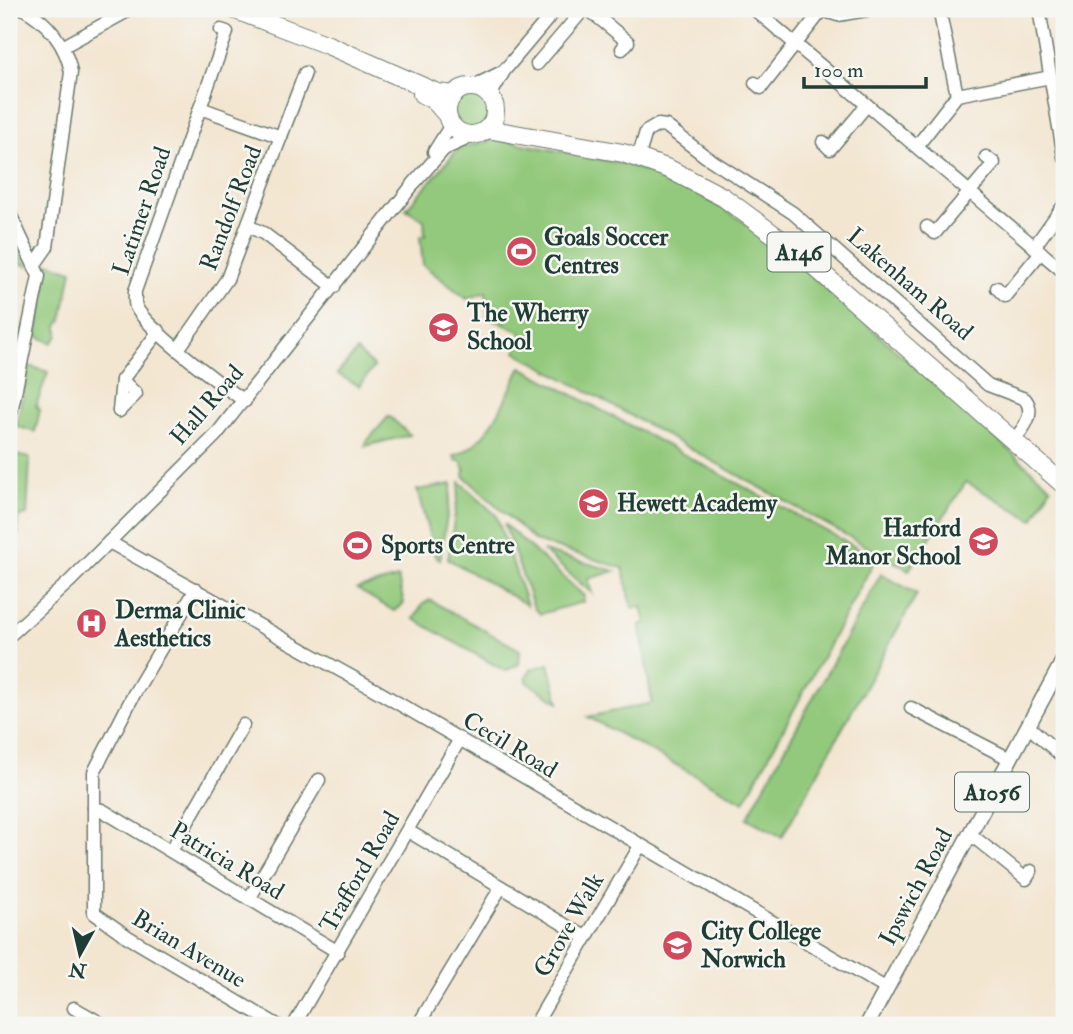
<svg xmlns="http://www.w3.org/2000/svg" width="1073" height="1034" viewBox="0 0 1073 1034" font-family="'IM FELL Double Pica',serif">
	<rect width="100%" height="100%" fill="#f6f6f2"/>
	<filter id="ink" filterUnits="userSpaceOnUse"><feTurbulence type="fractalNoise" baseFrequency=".0143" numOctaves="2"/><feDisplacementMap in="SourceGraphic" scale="14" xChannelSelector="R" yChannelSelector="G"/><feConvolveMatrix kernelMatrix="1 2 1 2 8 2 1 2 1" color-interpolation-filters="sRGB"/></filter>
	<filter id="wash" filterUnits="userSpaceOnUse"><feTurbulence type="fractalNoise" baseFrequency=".00686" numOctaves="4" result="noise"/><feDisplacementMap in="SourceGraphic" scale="28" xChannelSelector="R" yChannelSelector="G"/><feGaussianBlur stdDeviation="1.57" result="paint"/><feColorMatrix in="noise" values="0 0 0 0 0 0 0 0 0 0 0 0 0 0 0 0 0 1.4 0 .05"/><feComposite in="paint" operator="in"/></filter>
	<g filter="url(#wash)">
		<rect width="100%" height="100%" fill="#f3e6d1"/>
		<g fill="#93c97c" stroke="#598358" stroke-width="2">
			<circle cx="471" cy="111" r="18"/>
			<polygon points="498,139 629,165 694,191 744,222 773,242 1051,487 1033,520 966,482 909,570 516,352 521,332 488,317 486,292 467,299 423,265 420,237 425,236 424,220 406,209 459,148"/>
			<polygon points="9,227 28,266 9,260"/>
			<polygon points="49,263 72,271 62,320 58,325 58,336 52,343 37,336 46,286 46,266"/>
			<polygon points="357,351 374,367 359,386 337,374"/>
			<polygon points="29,366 48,372 36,406 40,410 35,432 16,426"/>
			<path d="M 521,367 L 876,558 L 744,802 L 588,717 L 652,703 L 640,625 L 646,623 L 642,607 L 632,608 L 623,568 L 535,541 L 464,476 L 465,469 L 461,461 L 456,461 L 454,456 C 491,443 504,400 521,367 Z"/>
			<polygon points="389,416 410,435 365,446 367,441"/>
			<polygon points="11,454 30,458 27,515 17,517 18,535 9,534"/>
			<polygon points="460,482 496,515 527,605 448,559"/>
			<polygon points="452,484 440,560 435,556 417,490"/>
			<polygon points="504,524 584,596 583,602 540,614 534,608"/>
			<polygon points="543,551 615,571 588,579 592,593"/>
			<polygon points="881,574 917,594 782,837 747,818"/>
			<polygon points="398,578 404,603 394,611 357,589"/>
			<polygon points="430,600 520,650 519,664 505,671 414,619 423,604"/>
			<polygon points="549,664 559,702 528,683 526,677 531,669"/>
		</g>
	</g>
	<g filter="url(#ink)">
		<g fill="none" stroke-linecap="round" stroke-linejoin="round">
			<defs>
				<g id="minor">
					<path d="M 24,9 C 48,22 66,45 71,72 L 47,247 L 35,264"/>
					<polyline points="588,9 628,42 622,49"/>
					<polyline points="754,9 1064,272"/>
					<polyline points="939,9 957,95"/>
					<polyline points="1039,9 1064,157"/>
					<polyline points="822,10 838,15 872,9"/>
					<path d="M 221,30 L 227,32 L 135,291 C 135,297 134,301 136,307 C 148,330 221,385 245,401"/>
					<polyline points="64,46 124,13"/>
					<polyline points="537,64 584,9"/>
					<polyline points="755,83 761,88 823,9"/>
					<polyline points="472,87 500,73"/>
					<polyline points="490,96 504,71 556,9"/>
					<polyline points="200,108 281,137"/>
					<polyline points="823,142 830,149 867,105"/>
					<polyline points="917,146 957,95 1051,77"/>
					<polyline points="434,152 451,125"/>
					<path d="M 638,158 L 646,132 L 658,125 L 666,126 L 705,156 L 793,213 L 988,385 L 1025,399 C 1036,413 1024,428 1014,440"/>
					<polyline points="9,212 39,276 9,422"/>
					<polyline points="248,226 263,233 334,287"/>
					<polyline points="927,227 935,233 994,163 986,157"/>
					<polyline points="1034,247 1064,205"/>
					<polyline points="997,288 1005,296 1041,252"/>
					<polyline points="179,348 227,279 305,73"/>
					<polyline points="119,411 122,380 159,331"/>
					<polyline points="119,411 136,394 122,380"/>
					<polyline points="109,542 372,688 887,989"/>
					<polyline points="196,589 134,694 94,772 94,913 128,937 277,1025"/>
					<polyline points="9,636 70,581 216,435 415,182 444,149 475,135"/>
					<polyline points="911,708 1010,759"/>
					<polyline points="1028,726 1064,758"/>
					<polyline points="94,808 102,810 338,952"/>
					<polyline points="408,831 585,937"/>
					<polyline points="970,834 1026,879 1031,871"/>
					<polyline points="171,851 243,725"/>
					<polyline points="249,899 319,780"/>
					<polyline points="74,1008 104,1025"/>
					<polyline points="294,1025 460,739"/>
					<polyline points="418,1025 501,887"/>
					<polyline points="535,1025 640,846"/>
				</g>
				<polyline id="major" points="867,1025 1064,659"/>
				<g id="highway">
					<polyline points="233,9 328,45 437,93 454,95"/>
					<circle cx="471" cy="111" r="24"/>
					<polyline points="422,94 433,99 447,115"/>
					<polyline points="487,129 623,153 669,169 723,197 799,253 1064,485"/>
				</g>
			</defs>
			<use href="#minor" stroke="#69786b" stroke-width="15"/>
			<use href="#major" stroke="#69786b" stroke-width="17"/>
			<use href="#highway" stroke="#69786b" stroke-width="20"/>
			<use href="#minor" stroke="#fff" stroke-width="12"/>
			<use href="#major" stroke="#fff" stroke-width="14"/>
			<use href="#highway" stroke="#fff" stroke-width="18"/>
		</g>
	</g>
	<defs>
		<symbol id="stadium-disc" viewBox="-11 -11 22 22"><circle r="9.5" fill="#d1495b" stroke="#f6f6f2"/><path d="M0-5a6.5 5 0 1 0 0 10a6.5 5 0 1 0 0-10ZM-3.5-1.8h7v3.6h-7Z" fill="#fff"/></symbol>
		<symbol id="school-disc" viewBox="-11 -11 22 22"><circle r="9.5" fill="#d1495b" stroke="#f6f6f2"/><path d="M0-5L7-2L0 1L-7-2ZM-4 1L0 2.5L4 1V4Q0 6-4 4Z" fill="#fff"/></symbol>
		<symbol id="hospital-disc" viewBox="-11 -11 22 22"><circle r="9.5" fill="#d1495b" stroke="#f6f6f2"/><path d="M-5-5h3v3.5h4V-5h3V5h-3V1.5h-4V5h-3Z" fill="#fff"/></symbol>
		<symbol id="university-disc" viewBox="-11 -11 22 22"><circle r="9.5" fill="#d1495b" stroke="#f6f6f2"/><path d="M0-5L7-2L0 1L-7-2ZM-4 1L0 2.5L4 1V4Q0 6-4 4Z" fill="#fff"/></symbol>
	</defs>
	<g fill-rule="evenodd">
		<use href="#stadium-disc" x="504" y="234" width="35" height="35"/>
		<use href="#school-disc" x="426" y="310" width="35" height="35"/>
		<use href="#school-disc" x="576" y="486" width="35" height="35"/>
		<use href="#school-disc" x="966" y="524" width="35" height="35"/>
		<use href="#stadium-disc" x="340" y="528" width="35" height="35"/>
		<use href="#hospital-disc" x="74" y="606" width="35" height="35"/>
		<use href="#university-disc" x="660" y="928" width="35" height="35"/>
	</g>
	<g text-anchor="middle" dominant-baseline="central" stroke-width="5" stroke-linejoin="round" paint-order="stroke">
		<g fill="#f6f6f2" stroke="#60746d" stroke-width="2">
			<rect x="767.5" y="232.5" width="63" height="39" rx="5"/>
			<rect x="955" y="772.5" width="74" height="39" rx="5"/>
		</g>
		<g font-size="23" font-weight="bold" fill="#1f3d34">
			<text x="799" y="252">A146</text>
			<text x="992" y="792">A1056</text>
		</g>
		<g font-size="24" fill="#1f3d34" stroke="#f6f6f2">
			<text transform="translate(231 208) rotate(-69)">Randolf Road</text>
			<text transform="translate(142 211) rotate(-71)">Latimer Road</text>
			<text transform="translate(910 284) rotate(41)">Lakenham Road</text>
			<text transform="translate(207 405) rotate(-49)">Hall Road</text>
			<text transform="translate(510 745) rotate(31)">Cecil Road</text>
			<text transform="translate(227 861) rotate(31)">Patricia Road</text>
			<text transform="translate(360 872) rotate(-60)">Trafford Road</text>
			<text transform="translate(916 887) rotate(-62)">Ipswich Road</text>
			<text transform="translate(569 925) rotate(-60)">Grove Walk</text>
			<text transform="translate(189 949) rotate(31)">Brian Avenue</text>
		</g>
		<g font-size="24" font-weight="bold" fill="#1f3d34" stroke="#f6f6f2" text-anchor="start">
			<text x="544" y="237">Goals Soccer<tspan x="544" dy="28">Centres</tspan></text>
			<text x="467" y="313">The Wherry<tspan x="467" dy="28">School</tspan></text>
			<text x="617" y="503">Hewett Academy</text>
			<text x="961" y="528" text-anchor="end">Harford<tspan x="961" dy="28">Manor School</tspan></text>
			<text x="381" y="545">Sports Centre</text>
			<text x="115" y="610">Derma Clinic<tspan x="115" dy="28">Aesthetics</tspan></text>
			<text x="701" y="931">City College<tspan x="701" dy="28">Norwich</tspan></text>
		</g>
	</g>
	<rect width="1073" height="1034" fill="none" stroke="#f6f6f2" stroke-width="35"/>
	<g transform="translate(80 954) rotate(188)" stroke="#f6f6f2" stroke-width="5" paint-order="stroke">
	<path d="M0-5L12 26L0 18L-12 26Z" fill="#1f3d34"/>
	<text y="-10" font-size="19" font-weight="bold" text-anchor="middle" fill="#1f3d34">N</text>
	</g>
	<path d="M804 77v10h122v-10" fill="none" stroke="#1f3d34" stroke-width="3.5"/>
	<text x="814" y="77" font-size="21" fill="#1f3d34" stroke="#f6f6f2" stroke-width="5" paint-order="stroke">100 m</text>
</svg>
